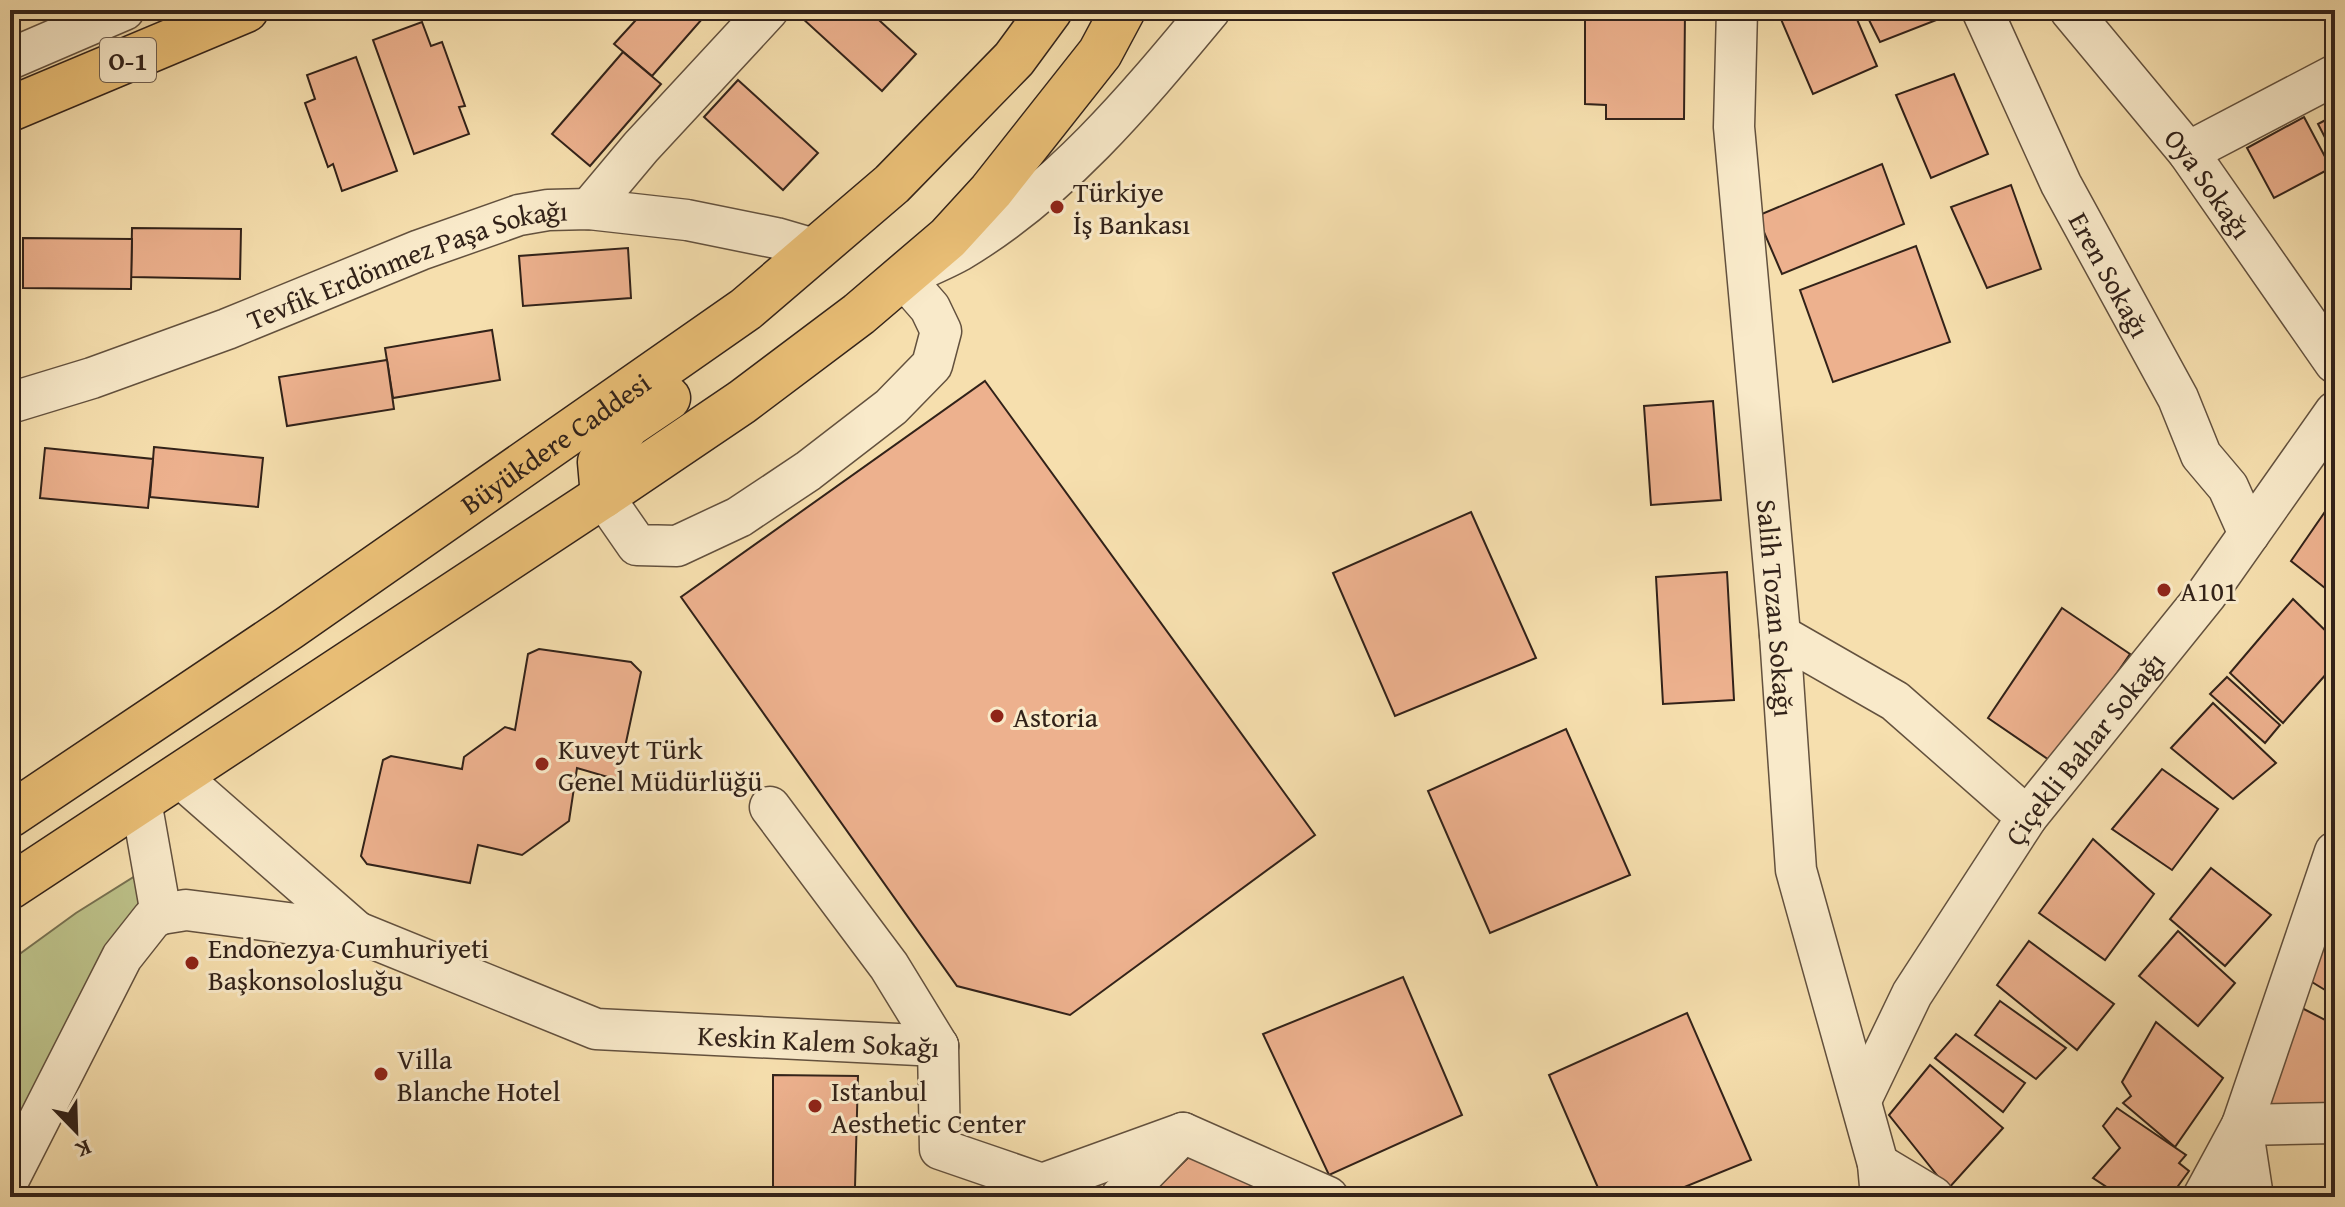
<svg xmlns="http://www.w3.org/2000/svg" width="2345" height="1207" viewBox="0 0 2345 1207" font-family="'Gentium Book Plus',serif">
	<rect width="100%" height="100%" fill="#f6dfae"/>
	<filter id="stains"><feTurbulence type="fractalNoise" baseFrequency=".0025" numOctaves="4"/><feColorMatrix values="0 0 0 0 .2 0 0 0 0 .09 0 0 0 0 .02 0 0 0 .5 -.17"/></filter>
	<radialGradient id="worn" r=".72"><stop offset=".6" stop-color="#630" stop-opacity="0"/><stop offset="1" stop-color="#630" stop-opacity=".3"/></radialGradient>
	<polygon fill="#bdc28a" stroke="#787252" stroke-width="2" points="140,873 144,904 10,1143 10,961 76,913"/>
	<g fill="#edb18e" stroke="#322219" stroke-width="2">
		<polygon points="645,10 710,10 652,76 614,44"/>
		<polygon points="809,10 868,10 916,54 882,91 802,18"/>
		<polygon points="1585,10 1685,10 1684,119 1606,119 1606,105 1585,104"/>
		<polygon points="1777,10 1853,10 1877,66 1813,94"/>
		<polygon points="1864,10 1934,10 1939,19 1880,42"/>
		<polygon points="422,22 431,46 442,42 465,106 459,107 469,134 414,154 373,40"/>
		<polygon points="623,52 661,84 590,166 552,134"/>
		<polygon points="356,57 397,171 342,191 333,164 328,167 305,103 315,99 307,75"/>
		<polygon points="1954,74 1988,154 1931,178 1896,95"/>
		<polygon points="738,80 818,153 783,190 704,117"/>
		<polygon points="2335,115 2335,157 2318,124"/>
		<polygon points="2304,117 2331,168 2274,198 2247,148"/>
		<polygon points="1882,164 1904,224 1782,274 1757,216"/>
		<polygon points="2011,185 2041,269 1987,288 1951,207"/>
		<polygon points="132,228 241,229 240,279 131,277"/>
		<polygon points="23,238 132,239 131,289 23,288"/>
		<polygon points="1916,246 1950,342 1833,382 1800,290"/>
		<polygon points="628,248 631,298 523,306 519,256"/>
		<polygon points="492,330 500,380 393,398 385,348"/>
		<polygon points="387,360 394,409 287,426 279,377"/>
		<polygon points="985,381 1315,835 1070,1015 957,986 681,597"/>
		<polygon points="1713,401 1721,500 1651,505 1644,406"/>
		<polygon points="154,447 263,458 258,507 150,497"/>
		<polygon points="45,448 153,459 148,508 40,498"/>
		<polygon points="2331,503 2335,505 2335,596 2291,561"/>
		<polygon points="1471,512 1536,658 1395,716 1333,573"/>
		<polygon points="1727,572 1734,700 1663,704 1656,577"/>
		<polygon points="2293,599 2335,640 2335,664 2283,723 2230,673"/>
		<polygon points="2062,608 2130,654 2055,764 1988,718"/>
		<polygon points="539,649 631,662 641,672 618,780 577,768 569,821 522,855 478,845 470,883 367,864 361,856 383,760 391,756 462,769 464,757 505,727 515,730 528,654"/>
		<polygon points="2227,677 2280,725 2265,743 2210,694"/>
		<polygon points="2213,703 2276,763 2233,799 2171,748"/>
		<polygon points="1566,729 1630,875 1490,933 1428,791"/>
		<polygon points="2162,769 2218,809 2172,870 2112,829"/>
		<polygon points="2093,839 2154,894 2105,960 2039,913"/>
		<polygon points="2211,868 2271,915 2225,966 2170,919"/>
		<polygon points="2328,926 2335,932 2335,996 2302,976"/>
		<polygon points="2178,931 2235,983 2198,1026 2139,976"/>
		<polygon points="2029,941 2114,1004 2077,1050 1997,985"/>
		<polygon points="1403,977 1462,1115 1329,1175 1263,1034"/>
		<polygon points="2000,1001 2066,1048 2036,1079 1975,1035"/>
		<polygon points="2296,1005 2335,1025 2335,1076 2321,1114 2252,1114"/>
		<polygon points="1687,1013 1751,1160 1660,1197 1602,1197 1549,1075"/>
		<polygon points="2156,1022 2223,1078 2175,1147 2123,1103 2131,1096 2122,1082"/>
		<polygon points="1956,1034 2025,1083 2003,1112 1935,1058"/>
		<polygon points="1930,1065 2003,1128 1948,1189 1889,1115"/>
		<polygon points="773,1075 858,1076 855,1187 773,1187"/>
		<polygon points="2117,1108 2186,1155 2179,1163 2189,1171 2170,1197 2122,1197 2093,1178 2120,1148 2103,1126"/>
		<polygon points="1200,1146 1262,1175 1239,1197 1148,1197"/>
	</g>
	<g fill="none" stroke-linecap="round" stroke-linejoin="round">
		<defs>
			<g id="minor">
				<path id="s1" d="M 1737,10 L 1734,127 L 1780,635 L 1796,870 L 1878,1164 L 1881,1197"/>
				<path id="s2" d="M 1982,10 L 2061,184 L 2178,398 L 2201,455 L 2228,487 L 2249,534"/>
				<path id="s3" d="M 2070,10 L 2188,152 L 2335,363"/>
				<polyline points="10,59 124,10"/>
				<polyline points="2188,152 2335,75"/>
				<polyline points="589,209 641,147 768,10"/>
				<path id="s4" d="M 10,403 L 92,378 L 227,329 L 420,250 L 519,215 L 548,210 L 589,209 L 687,220 L 776,238 L 817,250"/>
				<path d="M 603,496 L 637,545 L 677,546 L 739,517 L 808,471 L 891,407 L 932,365 L 941,331 L 930,308 L 903,277 C 921,269 941,261 959,251 C 1060,191 1136,99 1210,10"/>
				<polyline points="1780,635 1895,701 2027,817"/>
				<polyline points="180,777 357,932"/>
				<polyline points="141,801 161,914"/>
				<polyline points="770,807 889,966 938,1046"/>
				<polyline points="938,1046 940,1149 1042,1184 1183,1133"/>
				<path id="s5" d="M 1861,1100 L 1912,994 L 2027,817 L 2206,595 L 2335,412"/>
				<polyline points="2242,1125 2335,1123"/>
				<polyline points="2242,1125 2253,1197"/>
				<polyline points="1183,1133 1328,1197"/>
				<polyline points="1878,1164 1933,1197"/>
				<path id="s6" d="M 10,1177 L 122,957 L 152,919 L 161,914 L 186,910 L 357,932 L 596,1029 L 938,1046"/>
				<polyline points="1121,1197 1177,1139"/>
				<polyline points="2203,1197 2242,1125 2335,852"/>
			</g>
			<g id="major">
				<polyline points="603,496 600,462 628,425 668,398"/>
				<path id="s7" d="M 10,815 L 289,628 L 746,309 L 892,184 L 1014,59 L 1050,10"/>
				<polyline points="10,887 603,496 742,402 859,314 948,238 991,191 1100,53 1123,10"/>
			</g>
			<polyline id="highway" points="10,109 246,10"/>
		</defs>
		<use href="#minor" stroke="#63513e" stroke-width="43"/>
		<use href="#major" stroke="#322219" stroke-width="47"/>
		<use href="#highway" stroke="#322219" stroke-width="47"/>
		<use href="#minor" stroke="#f9eaca" stroke-width="40"/>
		<use href="#major" stroke="#ebc077" stroke-width="44"/>
		<use href="#highway" stroke="#ebc077" stroke-width="44"/>
	</g>
	<g fill="#8f2418" stroke="#f9eaca" stroke-width="3">
		<circle cx="1057" cy="207" r="8"/>
		<circle cx="2164" cy="590" r="8"/>
		<circle cx="997" cy="716" r="8"/>
		<circle cx="542" cy="764" r="8"/>
		<circle cx="192" cy="963" r="8"/>
		<circle cx="381" cy="1074" r="8"/>
		<circle cx="815" cy="1106" r="8"/>
	</g>
	<g text-anchor="middle" dominant-baseline="central" stroke-width="6" stroke-linejoin="round" paint-order="stroke">
		<rect fill="#f9eaca" stroke="#6e5e4e" stroke-width="2" x="100" y="38" width="56" height="44" rx="6"/>
		<g font-size="26" font-weight="bold" fill="#322219">
			<text x="128" y="60">O-1</text>
		</g>
		<g font-size="28" fill="#322219" stroke="#f9eaca">
			<text stroke="none"><textPath href="#s3" startOffset="222">Oya Sokağı</textPath></text>
			<text stroke="none"><textPath href="#s4" startOffset="422">Tevfik Erdönmez Paşa Sokağı</textPath></text>
			<text stroke="none"><textPath href="#s2" startOffset="294">Eren Sokağı</textPath></text>
			<text stroke="none"><textPath href="#s7" startOffset="660">Büyükdere Caddesi</textPath></text>
			<text stroke="none"><textPath href="#s1" startOffset="600">Salih Tozan Sokağı</textPath></text>
			<text stroke="none"><textPath href="#s5" startOffset="418">Çiçekli Bahar Sokağı</textPath></text>
			<text stroke="none"><textPath href="#s6" startOffset="984">Keskin Kalem Sokağı</textPath></text>
		</g>
		<g font-size="28" fill="#322219" stroke="#f9eaca" text-anchor="start">
			<text x="1073" y="191">Türkiye<tspan x="1073" dy="32">İş Bankası</tspan></text>
			<text x="2180" y="590">A101</text>
			<text x="1013" y="716">Astoria</text>
			<text x="558" y="748">Kuveyt Türk<tspan x="558" dy="32">Genel Müdürlüğü</tspan></text>
			<text x="208" y="947">Endonezya Cumhuriyeti<tspan x="208" dy="32">Başkonsolosluğu</tspan></text>
			<text x="397" y="1058">Villa<tspan x="397" dy="32">Blanche Hotel</tspan></text>
			<text x="831" y="1090">Istanbul<tspan x="831" dy="32">Aesthetic Center</tspan></text>
		</g>
	</g>
	<rect width="2345" height="1207" fill="none" stroke="#f6dfae" stroke-width="40"/>
	<rect x="12" y="12" width="2321" height="1183" fill="none" stroke="#322219" stroke-width="4"/>
	<rect x="20" y="20" width="2305" height="1167" fill="none" stroke="#322219" stroke-width="2"/>
	<g transform="translate(76 1131) rotate(157)" stroke="#f9eaca" stroke-width="6" paint-order="stroke">
	<path d="M0-6L14 30L0 20L-14 30Z" fill="#322219"/>
	<text y="-12" font-size="22" font-weight="bold" text-anchor="middle" fill="#322219">K</text>
	</g>
	<rect width="100%" height="100%" filter="url(#stains)"/>
	<rect width="100%" height="100%" fill="url(#worn)"/>
</svg>
